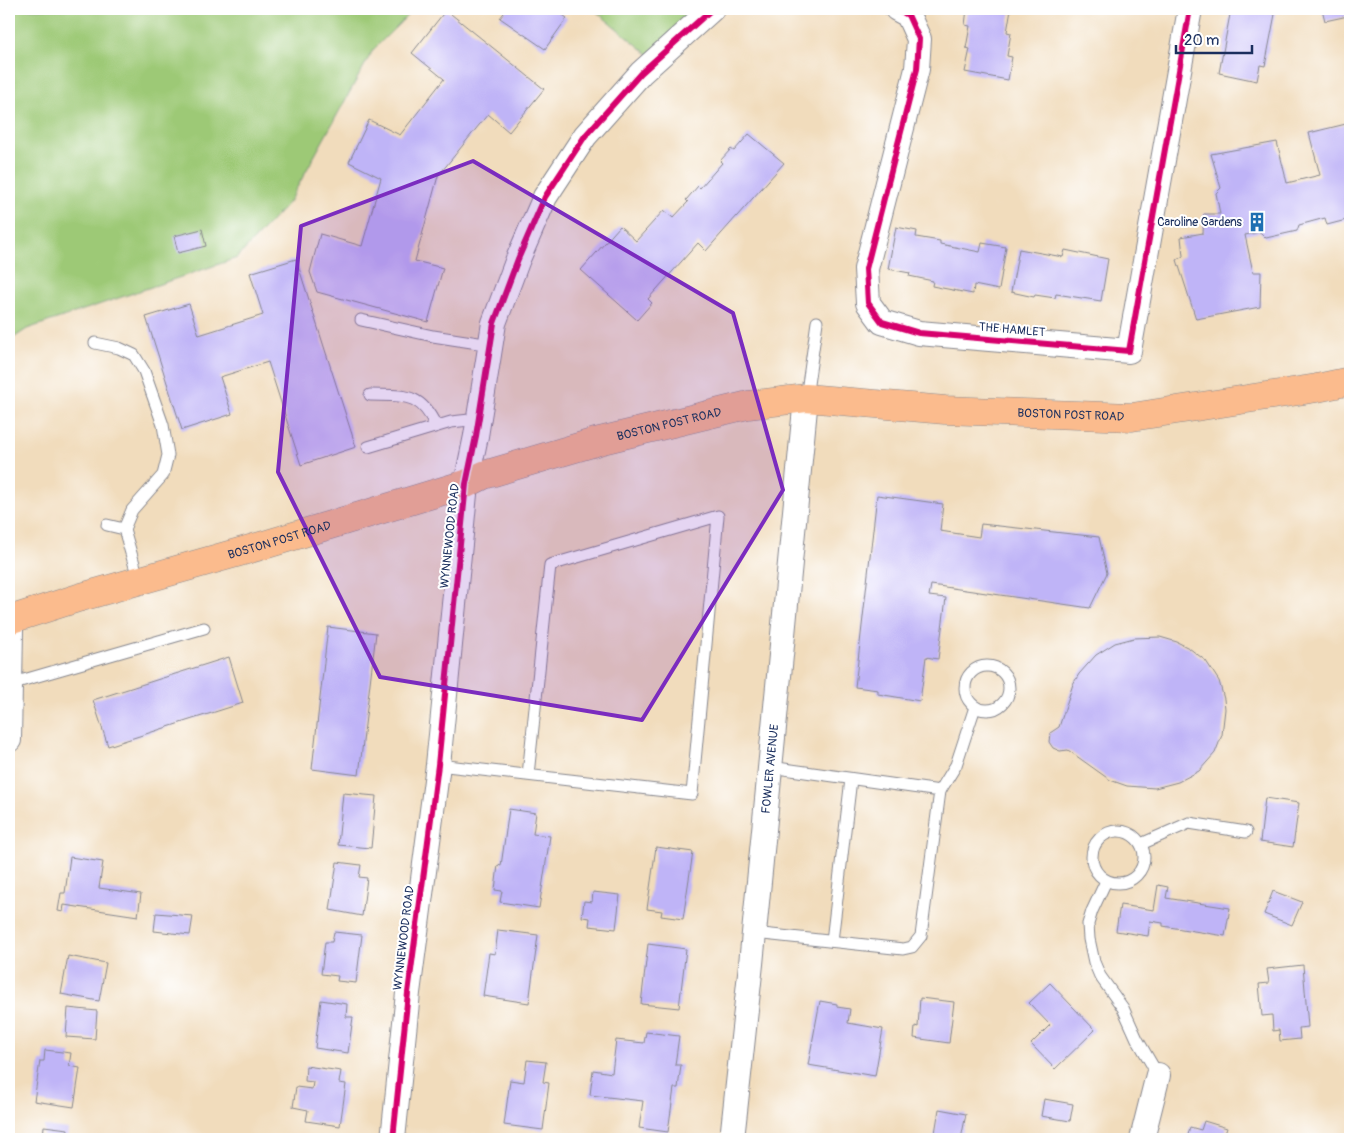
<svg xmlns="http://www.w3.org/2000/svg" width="1359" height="1148" viewBox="0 0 1359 1148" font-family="Pangolin,sans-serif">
	<rect width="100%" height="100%" fill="#fff"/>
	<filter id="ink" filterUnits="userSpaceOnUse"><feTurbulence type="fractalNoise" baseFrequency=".02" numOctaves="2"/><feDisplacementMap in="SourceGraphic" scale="10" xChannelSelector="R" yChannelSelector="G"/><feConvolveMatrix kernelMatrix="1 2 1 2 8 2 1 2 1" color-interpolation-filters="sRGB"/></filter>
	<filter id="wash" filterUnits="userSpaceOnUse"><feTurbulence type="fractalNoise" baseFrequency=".0096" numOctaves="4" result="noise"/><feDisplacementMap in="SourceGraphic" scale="20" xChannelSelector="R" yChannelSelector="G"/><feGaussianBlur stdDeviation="1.12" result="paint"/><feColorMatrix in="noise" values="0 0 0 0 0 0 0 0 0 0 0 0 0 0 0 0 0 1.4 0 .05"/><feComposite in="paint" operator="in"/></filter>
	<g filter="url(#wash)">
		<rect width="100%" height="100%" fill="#f1dcbc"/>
		<g fill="#9dc976" stroke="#5c7c6a">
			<polygon points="9,9 414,9 373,50 289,202 237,258 27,329 9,341"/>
			<polygon points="593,9 709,9 653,58"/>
		</g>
		<g id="blocks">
			<g fill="#bfb4f7">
				<polygon points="507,9 554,9 567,18 545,49 500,18"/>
				<polygon points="967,9 1011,9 1007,32 1011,33 1007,56 1012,57 1008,80 965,72 970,49 966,48 970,26 965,25"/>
				<polygon points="1231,9 1276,9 1265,66 1260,65 1257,81 1219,73"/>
				<polygon points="1322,9 1347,9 1348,16 1325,21"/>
				<polygon points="446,10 544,89 509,132 488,114 438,176 415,261 443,268 428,322 317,292 310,272 320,234 362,246 381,178 349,162 369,120 400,135 444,79 412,53"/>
				<polygon points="1350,123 1350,219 1327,225 1325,218 1299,225 1297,231 1266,238 1260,232 1245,235 1253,272 1261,272 1260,307 1196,319 1177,260 1183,256 1181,237 1203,233 1204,214 1220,214 1216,193 1221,188 1211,154 1277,142 1287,183 1320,175 1309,133"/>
				<polygon points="749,134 784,163 706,251 698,243 648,299 652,303 637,320 581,270 620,226 636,241 664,210 673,218 688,202 686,200 698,186 700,188 722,163 720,161 731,149 734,151"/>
				<polygon points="896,227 917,231 916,237 940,241 940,244 980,252 982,243 1006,247 999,290 974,285 973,294 932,286 933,281 909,276 910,273 888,269"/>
				<polygon points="202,229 206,246 178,253 174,236"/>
				<polygon points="1019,249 1063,257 1065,250 1108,259 1101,301 1056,294 1055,298 1035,295 1034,297 1011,292"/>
				<polygon points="296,259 356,447 301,465 268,362 220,377 232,414 182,430 146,317 189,304 199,335 263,315 250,273"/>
				<polygon points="877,495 943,504 940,531 979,537 981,524 1099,537 1107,573 1090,608 931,585 929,596 946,598 938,659 926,657 920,701 878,694 878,690 855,687"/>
				<polygon points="328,627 376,633 359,775 312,769"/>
				<polygon points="1160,637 1177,642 1189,648 1206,661 1219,681 1224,699 1225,709 1222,735 1215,753 1199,771 1178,782 1155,788 1127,786 1110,780 1068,750 1060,751 1053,748 1049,742 1050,733 1059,727 1073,684 1079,674 1096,655 1115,643 1134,638"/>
				<polygon points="229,657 243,703 108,746 93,700"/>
				<polygon points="343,793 376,796 371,848 338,845"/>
				<polygon points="1265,798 1299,803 1293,847 1260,842"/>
				<polygon points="509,809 536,813 533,834 550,836 539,908 500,902 502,891 495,890 498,865 501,866"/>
				<polygon points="656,847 693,852 683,919 661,916 662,911 647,909"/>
				<polygon points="70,857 103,862 99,888 141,894 138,916 64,905 63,912 58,911 61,893 65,893"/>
				<polygon points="337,862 361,865 359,877 367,878 362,916 330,910"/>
				<polygon points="1158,885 1168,887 1166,898 1230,908 1225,936 1163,926 1163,923 1150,921 1148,936 1116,931 1120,905 1154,910"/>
				<polygon points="1273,891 1302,902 1292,925 1264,914"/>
				<polygon points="593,892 620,895 616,929 589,926 590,918 582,917 584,901 592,902"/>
				<polygon points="156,913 193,916 190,935 154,931"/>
				<polygon points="498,930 538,935 529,1003 483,996 489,953 495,954"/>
				<polygon points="334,932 362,935 356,983 337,981 338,976 321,974 325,942 332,942"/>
				<polygon points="648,944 686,949 679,1008 641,1004"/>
				<polygon points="68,956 106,963 99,1001 61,994"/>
				<polygon points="1303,965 1308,1027 1299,1028 1300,1039 1280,1041 1279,1030 1273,1031 1272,1015 1262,1016 1259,984 1269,983 1267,969"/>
				<polygon points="1050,983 1095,1030 1055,1069 1031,1044 1050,1025 1029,1003"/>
				<polygon points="920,998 954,1002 949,1043 914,1038 915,1026 918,1027"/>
				<polygon points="321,1000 347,1004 346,1017 353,1017 348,1053 315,1048"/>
				<polygon points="820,1001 837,1004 837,1007 850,1009 848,1023 883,1029 875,1076 808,1065"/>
				<polygon points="68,1008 97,1011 95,1039 66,1037"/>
				<polygon points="646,1032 679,1036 675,1065 681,1065 678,1088 674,1088 668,1132 639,1128 643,1101 590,1095 593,1070 612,1073 616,1040 644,1043"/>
				<polygon points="45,1050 71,1053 69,1066 80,1068 74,1107 34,1101 40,1061 44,1061"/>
				<polygon points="527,1060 546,1062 543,1082 549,1083 543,1130 504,1125 510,1080 524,1082"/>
				<polygon points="306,1066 341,1071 339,1083 346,1084 340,1126 306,1121 308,1110 293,1107 296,1087 312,1089 313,1082 305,1081"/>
				<polygon points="1044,1099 1073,1104 1070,1121 1041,1116"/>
				<polygon points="939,1109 966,1114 961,1139 934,1139"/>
				<polygon points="1204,1121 1227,1128 1223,1139 1187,1139 1190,1127 1201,1130"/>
				<polygon points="44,1126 68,1129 67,1139 39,1139 40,1137 43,1137"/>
			</g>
		</g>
	</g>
	<g filter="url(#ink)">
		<use href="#blocks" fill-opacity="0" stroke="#86868d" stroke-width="1"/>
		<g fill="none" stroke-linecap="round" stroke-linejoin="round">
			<defs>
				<g id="service">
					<polyline points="361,320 433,336 491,345"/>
					<polyline points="95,343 119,348 134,355 144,371 163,425 168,455 163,475 132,510 124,529"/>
					<path d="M 370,395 C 405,396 420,392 436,426"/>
					<polyline points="806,398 817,322"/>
					<polyline points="368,447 451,422 479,419"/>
					<polyline points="107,525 124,529 139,581"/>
					<circle cx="987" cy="688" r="22"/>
					<polyline points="10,684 204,628"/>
					<path d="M 438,765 C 523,775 607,784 692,794 L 718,516 L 550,565 L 528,775"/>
					<polyline points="940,791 956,765 975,707"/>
					<circle cx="1118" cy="857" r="26"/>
					<polyline points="1141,844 1189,823 1246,832"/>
					<polyline points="1106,881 1092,911 1088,924 1089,939 1094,962 1100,976 1123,1008 1137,1039 1158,1075"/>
					<polyline points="754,933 903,949 912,947 921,936 940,791 770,767"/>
					<polyline points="832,941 851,779"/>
				</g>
				<g id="minor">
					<polyline points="897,9 908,15 919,39 917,69 866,269 868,303 882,322 919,333 1129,351 1190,9"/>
					<polyline points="9,629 11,630 9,740"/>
					<polyline points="393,1139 408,993 438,765 466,484 476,436 494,323 518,259 545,197 585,136 641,73 712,9"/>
					<path id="s1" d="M 732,1139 L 751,964 L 806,398"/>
					<polyline points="1142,1139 1158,1075"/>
				</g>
				<g id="primary">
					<path id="s2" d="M 9,620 L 78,598 L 264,545 L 466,484 L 484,475 L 599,441 L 748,405 L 806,398 L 945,410 L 1132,417 L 1317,388 L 1350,381"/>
				</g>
			</defs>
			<use href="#service" stroke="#86868d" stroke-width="13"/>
			<use href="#minor" stroke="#86868d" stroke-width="26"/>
			<use href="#primary" stroke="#86868d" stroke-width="29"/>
			<use href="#service" stroke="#fff" stroke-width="11"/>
			<use href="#minor" stroke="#fff" stroke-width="24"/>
			<use href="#primary" stroke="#fbbb8d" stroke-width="28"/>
			<defs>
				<g id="cycleway">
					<polyline points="897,9 908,15 919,39 917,69 866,269 868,303 882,322 919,333 1129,351 1190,9"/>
					<polyline points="393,1139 408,993 438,765 466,484 476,436 494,323 518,259 545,197 585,136 641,73 712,9"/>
				</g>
			</defs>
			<use href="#cycleway" stroke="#fff" stroke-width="9"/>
			<use href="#cycleway" stroke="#d6006c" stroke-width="6"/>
		</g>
	</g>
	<path fill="#7b2cbf" fill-opacity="0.2" stroke="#7b2cbf" stroke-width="4" stroke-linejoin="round" d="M 473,161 L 733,313 L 783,490 L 642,720 L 380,677 L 278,472 L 301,226 Z"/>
	<defs>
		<symbol id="building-bare" viewBox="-9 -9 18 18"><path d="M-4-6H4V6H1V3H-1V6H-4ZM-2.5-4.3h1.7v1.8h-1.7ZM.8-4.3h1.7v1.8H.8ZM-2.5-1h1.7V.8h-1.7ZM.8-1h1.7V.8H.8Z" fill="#1f6fb2" stroke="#fff" stroke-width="2.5" paint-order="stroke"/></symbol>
	</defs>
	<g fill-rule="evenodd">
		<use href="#building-bare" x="1243" y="208" width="28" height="28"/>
	</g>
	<g text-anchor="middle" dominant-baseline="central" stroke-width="4" stroke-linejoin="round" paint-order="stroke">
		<g font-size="12" fill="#1b2f5e" stroke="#fff" text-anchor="end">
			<text x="1242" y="222">Caroline Gardens</text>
		</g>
		<g font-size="12" fill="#1b2f5e" stroke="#fff">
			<text transform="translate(1012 330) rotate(5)">THE HAMLET</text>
			<text stroke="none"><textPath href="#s2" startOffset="1094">BOSTON POST ROAD</textPath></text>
			<text stroke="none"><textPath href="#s2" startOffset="689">BOSTON POST ROAD</textPath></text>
			<text transform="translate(450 536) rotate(-84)">WYNNEWOOD ROAD</text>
			<text stroke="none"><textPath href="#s2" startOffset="282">BOSTON POST ROAD</textPath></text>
			<text stroke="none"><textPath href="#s1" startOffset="372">FOWLER AVENUE</textPath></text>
			<text transform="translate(404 938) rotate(-83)">WYNNEWOOD ROAD</text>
		</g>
	</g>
	<rect width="1359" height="1148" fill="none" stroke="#fff" stroke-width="30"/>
	<path d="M1176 45v8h76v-8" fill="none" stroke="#1b2f5e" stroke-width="2.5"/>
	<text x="1184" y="45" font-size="15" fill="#1b2f5e" stroke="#ffffff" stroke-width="4" paint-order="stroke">20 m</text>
</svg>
